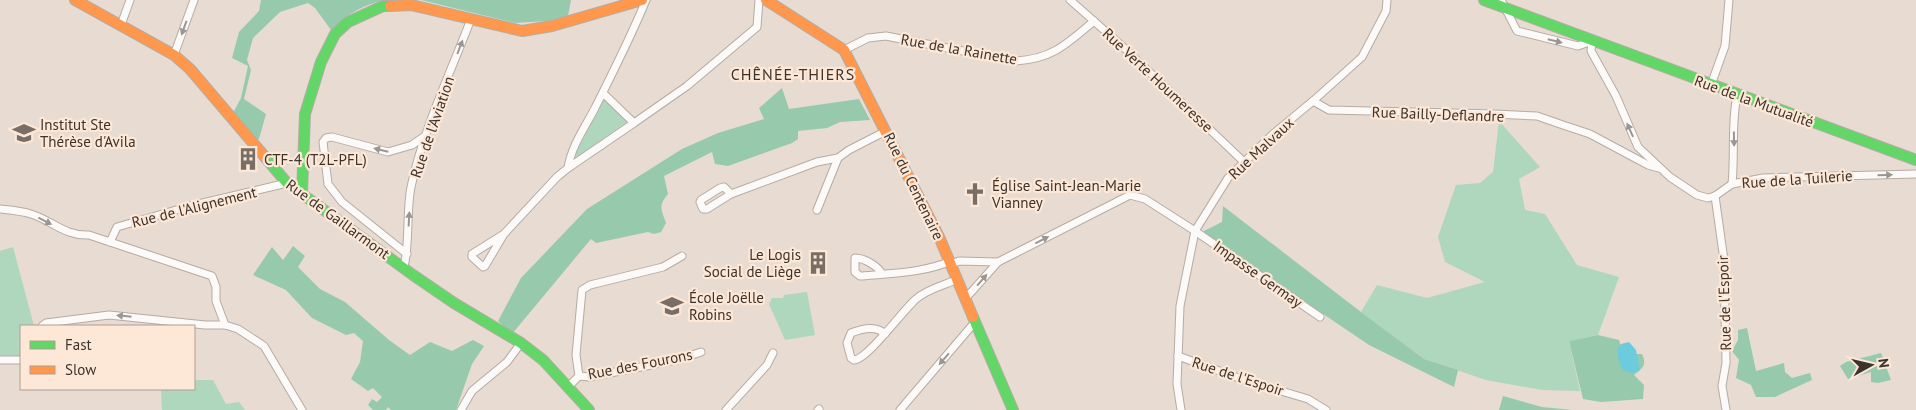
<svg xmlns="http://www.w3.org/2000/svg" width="1916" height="410" viewBox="0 0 1916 410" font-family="'PT Sans',sans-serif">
	<rect width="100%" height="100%" fill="#e7dbd2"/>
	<g fill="#afd7bd">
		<polygon points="606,99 627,120 627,122 577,157 575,155 603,100"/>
		<polygon points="1499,121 1540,167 1519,179 1525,210 1545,214 1577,265 1619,277 1598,335 1569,341 1580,391 1542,390 1486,380 1424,359 1361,312 1377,285 1427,298 1485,282 1445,262 1438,237 1456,185 1480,183 1493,172"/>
		<polygon points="13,247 34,326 21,326 21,356 0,356 0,251"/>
		<polygon points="807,292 815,335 785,340 769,304 772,298 783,298 784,295"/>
		<polygon points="194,380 213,380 226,404 239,402 245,410 162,410 161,389 194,389"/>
	</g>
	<g fill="#97caac">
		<path d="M 261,0 L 385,0 C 361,6 349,13 331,30 L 315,8 L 308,3 L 280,12 L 253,38 L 247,60 L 251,70 L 244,99 L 266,114 L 259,139 L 256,140 L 233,113 L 241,98 L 248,66 L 232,58 L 239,32 L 259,11 Z"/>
		<polygon points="421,0 571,0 568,16 547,21 515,23"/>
		<path d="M 782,88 L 789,109 L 859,99 L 870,120 L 840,122 L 827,128 L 798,131 L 798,139 L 792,143 L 728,166 L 715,164 L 712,152 L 664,176 L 668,194 C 658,206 661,209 666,223 L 661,232 L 654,234 L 648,232 L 596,243 L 591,239 L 512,334 L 498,321 L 521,278 L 587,209 L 682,149 L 718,133 L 764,119 L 759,108 Z"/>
		<polygon points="1223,206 1361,312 1424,359 1458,370 1454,387 1369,345 1202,232 1222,222"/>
		<polygon points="293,246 305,256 298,267 320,289 345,302 389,340 410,355 430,342 452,351 473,340 484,346 472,364 456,410 391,410 388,407 386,410 373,410 368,405 372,399 377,402 382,397 373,388 368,391 351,379 360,362 363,341 354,333 346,335 312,318 286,290 253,275 272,247 283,260"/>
		<polygon points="1747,328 1756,371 1784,363 1785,372 1792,378 1810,373 1812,380 1775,397 1756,397 1751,385 1736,378 1739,360 1732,351 1738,340 1738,330"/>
		<path d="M 1598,335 L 1619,340 L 1622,351 L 1628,354 L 1642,354 C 1647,365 1643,368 1634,375 L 1644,385 L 1643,399 L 1601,402 L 1583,399 L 1569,341 Z"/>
		<polygon points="1881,353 1891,380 1878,383 1871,382 1871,372 1848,379 1840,366 1846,362"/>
		<polygon points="1503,396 1542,407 1573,410 1499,410"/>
	</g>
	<polygon fill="#6ccbdc" points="1629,342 1636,350 1640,370 1633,373 1624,371 1619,362 1617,350 1621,344"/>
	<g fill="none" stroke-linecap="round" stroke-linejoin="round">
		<defs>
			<g id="street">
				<polyline points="1070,0 1121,45 1244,162"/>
				<polyline points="1501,0 1517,31 1578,46 1592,41"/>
				<polyline points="121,25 130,0"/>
				<polyline points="1592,41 1591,51 1616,96 1638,147 1670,177 1697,195 1708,198 1715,196 1732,184 1763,178 1916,174"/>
				<path d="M 844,50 L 868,38 L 886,36 L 1014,61 C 1051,60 1067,44 1094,21"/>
				<polyline points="174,55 194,0"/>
				<polyline points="1711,85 1725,46 1729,0"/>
				<path d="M 603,93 L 634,123 L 568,168 C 571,147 585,127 595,108 C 613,72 631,37 646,0"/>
				<polyline points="1313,101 1329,110 1494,114 1537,116 1563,125"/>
				<polyline points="634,123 687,86 757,27 759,0"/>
				<polyline points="1566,126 1590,134 1648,165 1659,168"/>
				<path d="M 1732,184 C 1735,154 1731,124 1737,95"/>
				<polyline points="731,194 707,209 703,209 700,202 701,200 720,188 724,187 731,194 817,162 838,158 849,150 886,131"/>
				<polyline points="1715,196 1724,260 1726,363 1722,386 1726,410"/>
				<path d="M 0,209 C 10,210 22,211 31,214 C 53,221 64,236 89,235 L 212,276 L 216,287 L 216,301 L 225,325"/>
				<polyline points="817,210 838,158"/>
				<polyline points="504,234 472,254 472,257 483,267 485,266 504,234 557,177 568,168"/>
				<polyline points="110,242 117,227 190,206 287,183"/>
				<polyline points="407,254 342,202 328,184 323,142 326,138 332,137 388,152 412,145 425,136"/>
				<polyline points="952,264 959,261 998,262"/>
				<path d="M 404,267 C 410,241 406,213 411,187 C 423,130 450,74 471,19"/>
				<path d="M 882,274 C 878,266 864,258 855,258 L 855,272 L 860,276 L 862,276 C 892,273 923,273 951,261"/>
				<polyline points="966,298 998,262 1130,195 1145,199 1195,231 1320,317"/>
				<polyline points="42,326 46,323 109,315 205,325 225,325 238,329 264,346 302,410"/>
				<path d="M 885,334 C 876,325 861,329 851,333 L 847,343 L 851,358 L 854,360 C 868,359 903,310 916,299 C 927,289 945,285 958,279"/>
				<polyline points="1178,356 1244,380 1308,399 1326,410"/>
				<polyline points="0,360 21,360"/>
				<polyline points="579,376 590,377 681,359 701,352"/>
				<polyline points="568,387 579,376 576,355 582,290 590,285 663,267 682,256"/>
				<polyline points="461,410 472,391 507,362 521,343"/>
				<polyline points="726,410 767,365 773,353"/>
				<polyline points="818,410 819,409"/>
				<polyline points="900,410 975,322"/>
				<polyline points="1181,410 1177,384 1180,306 1195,231 1228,178 1272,135 1313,101 1362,57 1386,11 1387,0"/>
			</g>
			<g id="fast">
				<polyline points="1484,0 1916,160"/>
				<polyline points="265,157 287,183 413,275 454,303 521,343 543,360 589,410"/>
				<polyline points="302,193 305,114 321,62 335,34 348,22 383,6 390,6"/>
				<polyline points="973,317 1013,410"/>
			</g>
			<g id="slow">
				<polyline points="75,0 174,55 190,69 265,157"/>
				<polyline points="766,0 844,50 940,239 973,317"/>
				<polyline points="390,6 411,5 522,31 552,26 642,0"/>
			</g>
		</defs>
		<use href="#street" stroke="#b5aca4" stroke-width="9"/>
		<use href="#fast" stroke="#b5aca4" stroke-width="12"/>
		<use href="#slow" stroke="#b5aca4" stroke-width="12"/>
		<use href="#street" stroke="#fbfaf8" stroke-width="7"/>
		<use href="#fast" stroke="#63d668" stroke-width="10"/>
		<use href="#slow" stroke="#ff974d" stroke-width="10"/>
	</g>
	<defs><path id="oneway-solid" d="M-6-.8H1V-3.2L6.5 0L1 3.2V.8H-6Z" transform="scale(1.25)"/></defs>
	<g fill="#9c9692">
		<use href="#oneway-solid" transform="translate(184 28) rotate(110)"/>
		<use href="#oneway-solid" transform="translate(1555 41) rotate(14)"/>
		<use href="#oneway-solid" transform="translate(460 47) rotate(-69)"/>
		<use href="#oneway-solid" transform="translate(1630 130) rotate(-114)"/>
		<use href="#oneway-solid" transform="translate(1734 139) rotate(89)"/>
		<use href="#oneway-solid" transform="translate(381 150) rotate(-166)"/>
		<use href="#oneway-solid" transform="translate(1885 175) rotate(-1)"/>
		<use href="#oneway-solid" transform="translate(409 219) rotate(-87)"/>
		<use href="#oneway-solid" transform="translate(45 221) rotate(27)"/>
		<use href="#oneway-solid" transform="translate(1042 240) rotate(-27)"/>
		<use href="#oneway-solid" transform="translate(982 280) rotate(-49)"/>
		<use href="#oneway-solid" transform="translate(124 316) rotate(-174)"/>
		<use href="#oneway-solid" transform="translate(944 359) rotate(131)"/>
	</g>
	<defs>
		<symbol id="school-bare" viewBox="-9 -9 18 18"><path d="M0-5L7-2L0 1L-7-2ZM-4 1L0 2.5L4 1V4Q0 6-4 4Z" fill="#786e66" stroke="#fde7d6" stroke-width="2.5" paint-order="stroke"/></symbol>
		<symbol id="building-bare" viewBox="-9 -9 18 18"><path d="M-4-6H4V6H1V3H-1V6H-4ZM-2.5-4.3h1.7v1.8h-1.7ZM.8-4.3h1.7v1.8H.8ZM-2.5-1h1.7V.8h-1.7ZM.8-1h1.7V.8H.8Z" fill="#786e66" stroke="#fde7d6" stroke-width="2.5" paint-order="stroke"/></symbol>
		<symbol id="church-bare" viewBox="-9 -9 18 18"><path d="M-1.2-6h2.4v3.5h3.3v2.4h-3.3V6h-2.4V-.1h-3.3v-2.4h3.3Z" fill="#786e66" stroke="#fde7d6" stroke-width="2.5" paint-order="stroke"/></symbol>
	</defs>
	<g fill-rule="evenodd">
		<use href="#school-bare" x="8" y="117" width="32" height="32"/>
		<use href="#building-bare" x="232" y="143" width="32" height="32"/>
		<use href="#church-bare" x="959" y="178" width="32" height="32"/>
		<use href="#building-bare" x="802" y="247" width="32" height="32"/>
		<use href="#school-bare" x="656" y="290" width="32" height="32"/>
	</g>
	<g text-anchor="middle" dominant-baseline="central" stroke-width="4.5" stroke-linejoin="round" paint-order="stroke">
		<g font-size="15" fill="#3c332c" stroke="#fde7d6">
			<text transform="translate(959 49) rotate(10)">Rue de la Rainette</text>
			<text transform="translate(1158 80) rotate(43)">Rue Verte Houmeresse</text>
			<text transform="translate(1754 101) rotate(20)">Rue de la Mutualité</text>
			<text transform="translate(1438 114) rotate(2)">Rue Bailly-Deflandre</text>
			<text transform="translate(432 127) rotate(-71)">Rue de l'Aviation</text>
			<text transform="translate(1261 148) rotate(-43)">Rue Malvaux</text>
			<text transform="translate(1797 179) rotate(-4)">Rue de la Tuilerie</text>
			<text transform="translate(914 186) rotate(64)">Rue du Centenaire</text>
			<text transform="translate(194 207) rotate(-14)">Rue de l'Alignement</text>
			<text transform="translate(338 219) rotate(36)">Rue de Gaillarmont</text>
			<text transform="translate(1258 274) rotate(35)">Impasse Germay</text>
			<text transform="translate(1724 303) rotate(-92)">Rue de l'Espoir</text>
			<text transform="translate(640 364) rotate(-11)">Rue des Fourons</text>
			<text transform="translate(1238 376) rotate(18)">Rue de l'Espoir</text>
		</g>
		<g font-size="15" fill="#3c332c" stroke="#fde7d6" text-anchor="start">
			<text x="40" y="124">Institut Ste<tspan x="40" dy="17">Thérèse d'Avila</tspan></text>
			<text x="264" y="159">CTF-4 (T2L-PFL)</text>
			<text x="992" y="185">Église Saint-Jean-Marie<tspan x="992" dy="17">Vianney</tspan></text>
			<text x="801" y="254" text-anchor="end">Le Logis<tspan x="801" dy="17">Social de Liège</tspan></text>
			<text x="689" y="297">École Joëlle<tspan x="689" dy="17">Robins</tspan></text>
		</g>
		<g font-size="16" letter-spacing="1" fill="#3c332c" stroke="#fde7d6">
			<text x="793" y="74">CHÊNÉE-THIERS</text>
		</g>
	</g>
	<rect x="20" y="325" width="175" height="65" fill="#fde7d6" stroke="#b09f92"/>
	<rect x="30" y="341" width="25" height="8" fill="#63d668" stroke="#b09f92"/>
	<text x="65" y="350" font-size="15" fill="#3c332c">Fast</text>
	<rect x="30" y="366" width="25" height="8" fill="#ff974d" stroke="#b09f92"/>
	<text x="65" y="375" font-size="15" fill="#3c332c">Slow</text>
	<g transform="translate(1871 365) rotate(82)" stroke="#fde7d6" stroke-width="4" paint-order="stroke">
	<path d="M0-4L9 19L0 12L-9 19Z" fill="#3c332c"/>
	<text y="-8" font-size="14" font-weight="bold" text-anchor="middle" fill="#3c332c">N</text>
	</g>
</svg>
